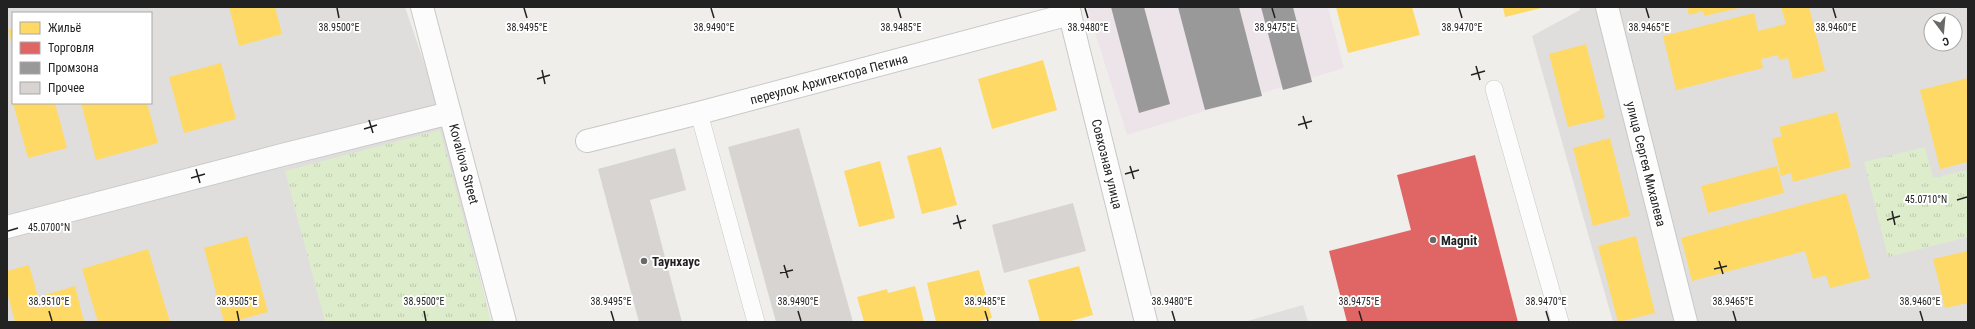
<svg xmlns="http://www.w3.org/2000/svg" width="1975" height="329" viewBox="0 0 1975 329" font-family="'Roboto Condensed',sans-serif">
	<defs>
		<pattern id="grass-tufts" width="24" height="20" patternUnits="userSpaceOnUse"><rect width="24" height="20" fill="#ddeccb"/><path d="M3 7l-1-3M5 7V3M7 7l1-3M15 17l-1-3M17 17v-4M19 17l1-3" fill="none" stroke="#bdcaae"/></pattern>
	</defs>
	<rect width="100%" height="100%" fill="#f0eeeb"/>
	<g fill="#dfdedc" fill-rule="evenodd">
		<path d="M 7,7 L 405,7 L 434,92 L 491,322 L 7,322 ZM 13,13 L 151,13 L 151,103 L 13,103 Z"/>
		<path d="M 1579,7 L 1968,7 L 1968,322 L 1613,322 L 1532,36 L 1580,10 ZM 1931,20 L 1955,20 L 1955,44 L 1931,44 Z"/>
	</g>
	<polygon fill="#ede4e9" points="1087,7 1328,7 1344,68 1127,135"/>
	<g fill="url(#grass-tufts)">
		<polygon points="440,130 491,322 325,322 285,171"/>
		<polygon points="1925,147 1933,178 1968,170 1968,237 1888,257 1864,162"/>
	</g>
	<polygon fill="#e0dfde" points="1303,305 1308,322 1244,322"/>
	<g fill="#ffd966">
		<polygon points="229,7 275,7 282,34 239,46"/>
		<polygon points="1336,7 1412,7 1420,35 1348,53"/>
		<polygon points="1503,7 1541,7 1541,8 1505,17"/>
		<polygon points="1687,7 1739,7 1739,8 1704,16 1703,11 1689,15"/>
		<polygon points="1781,7 1809,7 1825,71 1793,79 1788,58 1779,60 1778,55 1761,59 1763,68 1676,90 1663,36 1754,13 1758,31 1786,24"/>
		<polygon points="13,28 13,48 8,30"/>
		<polygon points="1586,44 1605,118 1568,127 1549,54"/>
		<polygon points="1043,60 1057,110 992,129 978,79"/>
		<polygon points="221,63 236,119 184,133 169,77"/>
		<polygon points="1968,78 1968,162 1940,169 1920,90"/>
		<polygon points="13,103 55,103 67,148 28,158"/>
		<polygon points="81,103 147,103 158,143 96,160"/>
		<polygon points="1837,112 1851,167 1793,182 1791,173 1781,176 1772,139 1782,136 1779,127"/>
		<polygon points="1610,138 1630,216 1593,226 1573,148"/>
		<polygon points="941,147 957,205 922,214 907,156"/>
		<polygon points="880,161 895,218 859,227 844,171"/>
		<polygon points="1777,166 1784,193 1708,213 1701,186"/>
		<polygon points="1846,193 1870,278 1830,288 1826,275 1813,279 1805,251 1692,281 1681,238"/>
		<polygon points="247,236 268,312 231,322 224,322 204,248"/>
		<polygon points="1636,236 1655,313 1618,322 1598,246"/>
		<polygon points="148,249 170,322 98,322 82,269"/>
		<polygon points="1968,251 1968,303 1945,308 1933,259"/>
		<polygon points="29,265 38,297 75,286 84,322 15,322 7,292 7,271"/>
		<polygon points="1079,266 1093,315 1067,322 1040,322 1028,280"/>
		<polygon points="979,270 992,318 975,322 936,322 927,283"/>
		<polygon points="915,286 924,322 864,322 857,297 887,289 888,293"/>
	</g>
	<polygon fill="#e06666" points="1475,155 1518,322 1347,322 1329,251 1411,230 1397,175"/>
	<g fill="#999">
		<polygon points="1111,7 1144,7 1170,104 1139,113"/>
		<polygon points="1178,7 1239,7 1262,96 1205,110"/>
		<polygon points="1261,7 1293,7 1312,82 1283,90"/>
	</g>
	<g fill="#d7d4d2">
		<polygon points="799,128 853,322 776,322 728,147"/>
		<polygon points="675,148 686,190 650,200 682,322 639,322 598,169"/>
		<polygon points="1073,203 1086,251 1004,273 992,225"/>
	</g>
	<g fill="none" stroke-linecap="round" stroke-linejoin="round">
		<defs>
			<g id="lane">
				<polyline points="1494,89 1560,322"/>
				<polyline points="699,113 756,322"/>
			</g>
			<g id="street">
				<polyline points="422,7 505,322"/>
				<polyline points="1068,7 1146,322"/>
				<polyline points="1607,7 1686,322"/>
				<polyline points="587,141 699,113 1070,14"/>
				<polyline points="7,227 282,155 450,113"/>
			</g>
		</defs>
		<use href="#lane" stroke="#c9c8c7" stroke-width="18"/>
		<use href="#street" stroke="#c9c8c7" stroke-width="24"/>
		<use href="#lane" stroke="#fdfcfc" stroke-width="17"/>
		<use href="#street" stroke="#fdfcfc" stroke-width="22"/>
	</g>
	<path fill="none" stroke="#222" stroke-width="1.5" d="M 337,8 L 339,18M 524,8 L 527,18M 711,8 L 714,18M 898,8 L 901,18M 1085,8 L 1088,18M 1272,8 L 1275,18M 1459,8 L 1462,18M 1646,8 L 1649,18M 1833,8 L 1836,18M 1476,66 L 1480,80M 542,70 L 545,84M 1471,75 L 1485,71M 537,79 L 550,75M 1303,116 L 1307,129M 369,120 L 373,133M 1298,125 L 1312,121M 364,129 L 377,125M 1130,166 L 1134,179M 196,169 L 200,183M 1125,174 L 1139,170M 191,178 L 205,174M 1957,200 L 1967,197M 1892,211 L 1895,225M 957,215 L 961,229M 1887,220 L 1900,216M 953,224 L 966,220M 8,231 L 18,228M 1719,261 L 1723,274M 784,265 L 788,278M 1714,269 L 1727,266M 780,273 L 793,270M 49,311 L 52,321M 237,311 L 239,321M 424,311 L 426,321M 611,311 L 614,321M 798,311 L 801,321M 985,311 L 988,321M 1172,311 L 1175,321M 1359,311 L 1362,321M 1546,311 L 1549,321M 1733,311 L 1736,321M 1920,311 L 1923,321"/>
	<g fill="#6a6968" stroke="#fff" stroke-width="1.5">
		<circle cx="1433" cy="240" r="4"/>
		<circle cx="644" cy="261" r="4"/>
	</g>
	<g text-anchor="middle" dominant-baseline="central" stroke-width="4" stroke-linejoin="round" paint-order="stroke">
		<g font-size="13" fill="#222" stroke="#fff">
			<text transform="translate(829 79) rotate(-15)">переулок Архитектора Петина</text>
			<text transform="translate(464 164) rotate(75)">Kovaliova Street</text>
			<text transform="translate(1107 164) rotate(76)">Совхозная улица</text>
			<text transform="translate(1646 164) rotate(76)">улица Сергея Михалева</text>
		</g>
		<g font-size="13" font-weight="bold" fill="#222" stroke="#fff" text-anchor="start">
			<text x="1441" y="240">Magnit</text>
			<text x="652" y="261">Таунхаус</text>
		</g>
	</g>
	<g font-size="10" text-anchor="middle" fill="#222" stroke="#fff" stroke-width="4" stroke-linejoin="round" paint-order="stroke">
		<text x="339" y="31">38.9500°E</text>
		<text x="527" y="31">38.9495°E</text>
		<text x="714" y="31">38.9490°E</text>
		<text x="901" y="31">38.9485°E</text>
		<text x="1088" y="31">38.9480°E</text>
		<text x="1275" y="31">38.9475°E</text>
		<text x="1462" y="31">38.9470°E</text>
		<text x="1649" y="31">38.9465°E</text>
		<text x="1836" y="31">38.9460°E</text>
		<text x="1926" y="203">45.0710°N</text>
		<text x="49" y="231">45.0700°N</text>
		<text x="237" y="305">38.9505°E</text>
		<text x="424" y="305">38.9500°E</text>
		<text x="611" y="305">38.9495°E</text>
		<text x="798" y="305">38.9490°E</text>
		<text x="985" y="305">38.9485°E</text>
		<text x="1172" y="305">38.9480°E</text>
		<text x="1359" y="305">38.9475°E</text>
		<text x="1546" y="305">38.9470°E</text>
		<text x="1733" y="305">38.9465°E</text>
		<text x="1920" y="305">38.9460°E</text>
		<text x="49" y="305">38.9510°E</text>
	</g>
	<rect width="1975" height="329" fill="none" stroke="#222222" stroke-width="16"/>
	<rect x="12" y="12" width="140" height="92" fill="#ffffff" stroke="#a7a7a7"/>
	<rect x="20" y="22" width="20" height="12" fill="#ffd966" stroke="#a7a7a7"/>
	<text x="48" y="32" font-size="12" fill="#222222">Жильё</text>
	<rect x="20" y="42" width="20" height="12" fill="#e06666" stroke="#a7a7a7"/>
	<text x="48" y="52" font-size="12" fill="#222222">Торговля</text>
	<rect x="20" y="62" width="20" height="12" fill="#999999" stroke="#a7a7a7"/>
	<text x="48" y="72" font-size="12" fill="#222222">Промзона</text>
	<rect x="20" y="82" width="20" height="12" fill="#d7d4d2" stroke="#a7a7a7"/>
	<text x="48" y="92" font-size="12" fill="#222222">Прочее</text>
	<g transform="translate(1943 32) rotate(164)"><circle r="19" fill="#ffffff" stroke="#a7a7a7"/>
	<path d="M0-3L7 15L0 10L-7 15Z" fill="#6a6968"/>
	<text y="-6" font-size="11" font-weight="bold" text-anchor="middle" fill="#222222">С</text>
	</g>
</svg>
